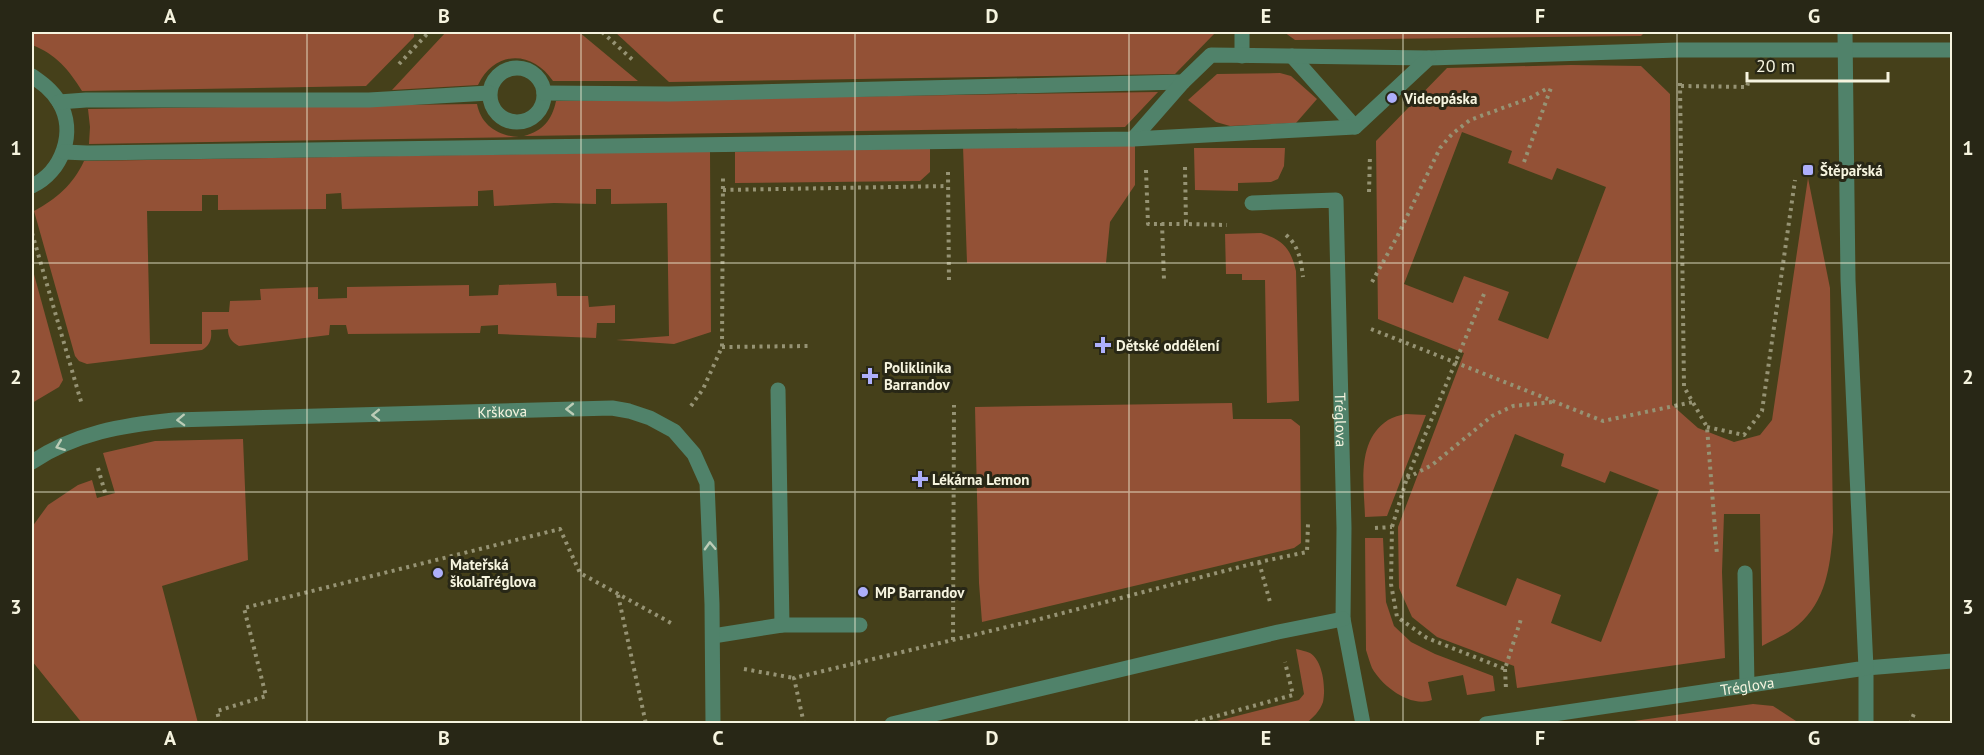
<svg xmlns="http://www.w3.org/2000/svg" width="1984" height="755" viewBox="0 0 1984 755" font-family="'PT Sans',sans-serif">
	<rect width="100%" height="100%" fill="#45401a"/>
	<g fill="#935136" fill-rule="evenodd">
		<path d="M 32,32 L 414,32 L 414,37 L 366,86 L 82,91 C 69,70 56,54 32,45 Z"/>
		<path d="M 446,32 L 579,32 L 638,81 L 553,81 C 532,50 495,50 478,85 L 392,90 Z"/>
		<polygon points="615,32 1216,32 1175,74 669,82"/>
		<polygon points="1284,32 1645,32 1641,36 1295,40"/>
		<path d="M 1571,65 L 1641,66 L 1670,94 L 1672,405 L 1698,428 L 1734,442 L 1760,435 L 1772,420 L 1808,178 L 1830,288 L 1833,532 C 1830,567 1826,601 1798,625 C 1788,634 1773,640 1762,646 L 1760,514 L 1724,514 L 1722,572 L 1725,658 L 1517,688 L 1514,666 L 1437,637 L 1412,617 L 1399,588 L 1398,527 L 1464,353 L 1378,319 L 1376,141 L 1447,68 ZM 1462,132 L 1512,151 L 1508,163 L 1552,180 L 1557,168 L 1606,187 L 1548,339 L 1498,320 L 1509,292 L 1464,276 L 1453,303 L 1404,284 ZM 1515,434 L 1564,454 L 1561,466 L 1605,483 L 1610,471 L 1659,490 L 1601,642 L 1551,623 L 1561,595 L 1517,578 L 1506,606 L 1456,586 Z"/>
		<polygon points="1280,73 1291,76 1317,99 1296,123 1230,126 1216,122 1188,100 1217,74"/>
		<path d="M 1158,92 L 1125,127 L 524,136 C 543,131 552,120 556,101 Z"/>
		<path d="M 477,104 C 481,125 498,136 519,137 L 89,144 L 90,127 L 88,109 Z"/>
		<polygon points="1135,144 1135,185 1110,222 1106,263 967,263 963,146"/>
		<polygon points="930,147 930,172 920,181 735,183 735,152"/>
		<polygon points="1194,148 1285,148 1284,166 1278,179 1271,182 1238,183 1238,191 1195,190"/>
		<path d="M 710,151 L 711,332 L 674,344 L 616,340 L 669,336 L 667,203 L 611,204 L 611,189 L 596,189 L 596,204 L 554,203 L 494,206 L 493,190 L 478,191 L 478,206 L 342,209 L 341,193 L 326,194 L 326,209 L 218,210 L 218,195 L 202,195 L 202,211 L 147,211 L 150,344 L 202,344 L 202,312 L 229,312 L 230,301 L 261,300 L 260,289 L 318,287 L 318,299 L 347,298 L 347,287 L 469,285 L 469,296 L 498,295 L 499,285 L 556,283 L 557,296 L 588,296 L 589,307 L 615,305 L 615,323 L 597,323 L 596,338 L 498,334 L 498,325 L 481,326 L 480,333 L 348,334 L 346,325 L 330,325 L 329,335 L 239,346 C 232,342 228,338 228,329 L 211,330 C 212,339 210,345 202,350 L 87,364 L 79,361 L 75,356 L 34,211 C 56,199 73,185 84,161 Z"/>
		<path d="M 1261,233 C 1283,240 1291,249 1296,271 L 1299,401 L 1267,403 L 1265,280 L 1242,280 L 1242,274 L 1226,274 L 1225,234 Z"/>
		<polygon points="32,267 63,380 59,387 32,403"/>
		<polygon points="1232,403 1233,419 1291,419 1300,426 1301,543 1294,548 982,622 979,583 975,407"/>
		<path d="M 1406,414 L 1426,415 L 1387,516 L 1365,517 C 1364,484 1356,441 1388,420 C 1393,417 1400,415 1406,414 Z"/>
		<polygon points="243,439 248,560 162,586 198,723 82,723 32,661 32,527 48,505 78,485 92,480 97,498 115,493 103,453 155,441"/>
		<path d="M 1365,538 L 1383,538 L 1386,602 L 1394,626 L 1411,642 L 1435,654 L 1493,676 L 1495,691 L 1467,695 L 1463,675 L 1428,682 L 1432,700 C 1410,708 1382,686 1372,668 C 1370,663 1368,656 1366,650 Z"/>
		<path d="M 1296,649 C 1300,650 1306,651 1310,653 C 1323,661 1326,688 1323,702 C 1320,711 1313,718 1305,724 L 1209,723 L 1299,700 L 1304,694 Z"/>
		<polygon points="1753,704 1773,706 1796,721 1796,723 1620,723"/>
	</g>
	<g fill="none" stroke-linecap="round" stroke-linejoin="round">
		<g stroke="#969374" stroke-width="4" stroke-dasharray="3 4.5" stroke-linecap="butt">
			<polyline points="602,32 634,61"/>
			<polyline points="399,64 429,32"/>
			<polyline points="1680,83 1684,387 1707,427 1717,555"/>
			<polyline points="1681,86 1747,87 1748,83"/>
			<polyline points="1524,162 1552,85"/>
			<polyline points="1185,167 1186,224 1227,225"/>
			<polyline points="1146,170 1148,224 1186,224"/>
			<polyline points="948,172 949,284"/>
			<polyline points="723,190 948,186"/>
			<polyline points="1369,192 1370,155"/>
			<polyline points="1162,223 1164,280"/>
			<polyline points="32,233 82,405"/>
			<path d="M 1286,235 C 1299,246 1301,261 1303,277"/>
			<polyline points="1372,282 1397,237 1440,148 1452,134 1470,120 1530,98 1546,89"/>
			<polyline points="1484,294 1407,478 1392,527 1391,584 1397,617 1427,638 1505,669 1521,619"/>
			<polyline points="1371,329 1603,421 1693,402"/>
			<polyline points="722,347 810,346"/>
			<polyline points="691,406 703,389 722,347 723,175"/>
			<polyline points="1707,427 1744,435 1762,411 1795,180"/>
			<polyline points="98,468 106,496"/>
			<polyline points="1407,478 1432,465 1492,416 1513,406 1553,402"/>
			<polyline points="1375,528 1392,527"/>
			<polyline points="1259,562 1270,602"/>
			<polyline points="618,595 646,724"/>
			<polyline points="953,640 954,405"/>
			<polyline points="744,669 794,678"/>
			<polyline points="1505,669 1506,689"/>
			<polyline points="98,724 104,720"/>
			<polyline points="220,724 217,711 266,696 244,608 560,529 580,573 671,623"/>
			<polyline points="804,724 794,678 1036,620 1259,562 1307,552 1308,524"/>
			<polyline points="1188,724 1293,695 1285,662"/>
			<polyline points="1910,724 1915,711"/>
		</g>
		<g stroke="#50826a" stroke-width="15">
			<polyline points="778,390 782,625"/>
			<polyline points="1745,573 1747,686"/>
			<polyline points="713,636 782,625 860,625"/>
		</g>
		<g stroke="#50826a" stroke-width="15">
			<polyline points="1242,56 1242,32"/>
			<polyline points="1292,56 1355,127"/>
			<circle cx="517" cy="95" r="27"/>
			<path d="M 32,76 C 42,83 52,90 59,102 C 77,132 62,172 32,186"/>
			<polyline points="544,93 669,94 1183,82"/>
			<polyline points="59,102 86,100 369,100 489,93"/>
			<polyline points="1133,139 1183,82 1211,55 1429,58 1678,50 1952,50"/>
			<polyline points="64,152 87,153 1133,139 1355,127 1429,58"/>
		</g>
		<g stroke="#50826a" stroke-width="15">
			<path id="s1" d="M 1252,203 L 1336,200 L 1344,528 L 1343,619 L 1363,724"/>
			<path id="s2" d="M 32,462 C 75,433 123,425 174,420 L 612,408 L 629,411 L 650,418 L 674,431 L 694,454 L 707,483 L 712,604 L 713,724"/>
			<polyline points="892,724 1278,632 1343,619"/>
			<polyline points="1866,724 1866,668 1952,661"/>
		</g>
		<path stroke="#50826a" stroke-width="15" id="s3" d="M 1486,724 L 1866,668 L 1848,280 L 1845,32"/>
	</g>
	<defs><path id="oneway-chevron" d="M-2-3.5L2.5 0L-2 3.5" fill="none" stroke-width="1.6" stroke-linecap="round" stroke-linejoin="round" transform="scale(1.5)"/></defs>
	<g stroke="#bcccb6">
		<use href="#oneway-chevron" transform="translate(570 409) rotate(179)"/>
		<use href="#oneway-chevron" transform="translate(376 415) rotate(179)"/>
		<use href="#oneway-chevron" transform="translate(181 420) rotate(178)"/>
		<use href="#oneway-chevron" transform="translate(60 446) rotate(159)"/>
		<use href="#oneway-chevron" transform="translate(710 546) rotate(-92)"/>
	</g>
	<path fill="none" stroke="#f6f4df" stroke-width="1.5" stroke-opacity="0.55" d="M 307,32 L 307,724M 581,32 L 581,724M 855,32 L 855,724M 1129,32 L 1129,724M 1403,32 L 1403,724M 1677,32 L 1677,724M 32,263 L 1952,263M 32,492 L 1952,492"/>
	<g fill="#adaffb" stroke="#282716" stroke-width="2">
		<circle cx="1392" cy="98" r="6"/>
		<rect x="1802" y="164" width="12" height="12" rx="3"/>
		<path d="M1100 336h6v6h6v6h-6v6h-6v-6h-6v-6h6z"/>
		<path d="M867 367h6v6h6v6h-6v6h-6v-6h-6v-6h6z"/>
		<path d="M917 470h6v6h6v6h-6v6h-6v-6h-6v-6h6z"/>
		<circle cx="438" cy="573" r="6"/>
		<circle cx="863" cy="592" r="6"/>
	</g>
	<g text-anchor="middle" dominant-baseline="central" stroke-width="6" stroke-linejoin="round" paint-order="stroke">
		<g font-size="15" font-weight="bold" fill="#f6f4df" stroke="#282716" text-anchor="start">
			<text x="1404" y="98">Videopáska</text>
			<text x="1820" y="170">Štěpařská</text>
			<text x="1116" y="345">Dětské oddělení</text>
			<text x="884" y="367">Poliklinika<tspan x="884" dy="17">Barrandov</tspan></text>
			<text x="932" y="479">Lékárna Lemon</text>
			<text x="450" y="564">Mateřská<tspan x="450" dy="17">školaTréglova</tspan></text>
			<text x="875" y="592">MP Barrandov</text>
		</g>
		<g font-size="15" fill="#f6f4df" stroke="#282716">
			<text stroke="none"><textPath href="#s2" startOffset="478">Krškova</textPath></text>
			<text stroke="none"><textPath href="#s1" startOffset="304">Tréglova</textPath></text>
			<text stroke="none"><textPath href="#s3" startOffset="264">Tréglova</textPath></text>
		</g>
	</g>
	<rect width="1984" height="755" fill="none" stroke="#282716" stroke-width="66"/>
	<path d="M1747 72v9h141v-9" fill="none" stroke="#f6f4df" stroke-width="3"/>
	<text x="1756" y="72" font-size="18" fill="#f6f4df" stroke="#282716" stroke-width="4.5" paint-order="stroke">20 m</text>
	<rect x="33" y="33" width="1918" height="689" fill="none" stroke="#f6f4df" stroke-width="2"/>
	<g font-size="20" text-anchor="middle" font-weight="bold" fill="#f6f4df">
		<text x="170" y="23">A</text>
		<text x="444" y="23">B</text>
		<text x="718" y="23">C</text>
		<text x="992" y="23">D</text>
		<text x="1266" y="23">E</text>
		<text x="1540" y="23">F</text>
		<text x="1814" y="23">G</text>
		<text x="16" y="155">1</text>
		<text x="1968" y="155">1</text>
		<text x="16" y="384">2</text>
		<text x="1968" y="384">2</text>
		<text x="16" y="614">3</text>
		<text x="1968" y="614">3</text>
		<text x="170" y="745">A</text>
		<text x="444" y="745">B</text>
		<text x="718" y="745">C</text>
		<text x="992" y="745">D</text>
		<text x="1266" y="745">E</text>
		<text x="1540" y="745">F</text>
		<text x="1814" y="745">G</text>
	</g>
</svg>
